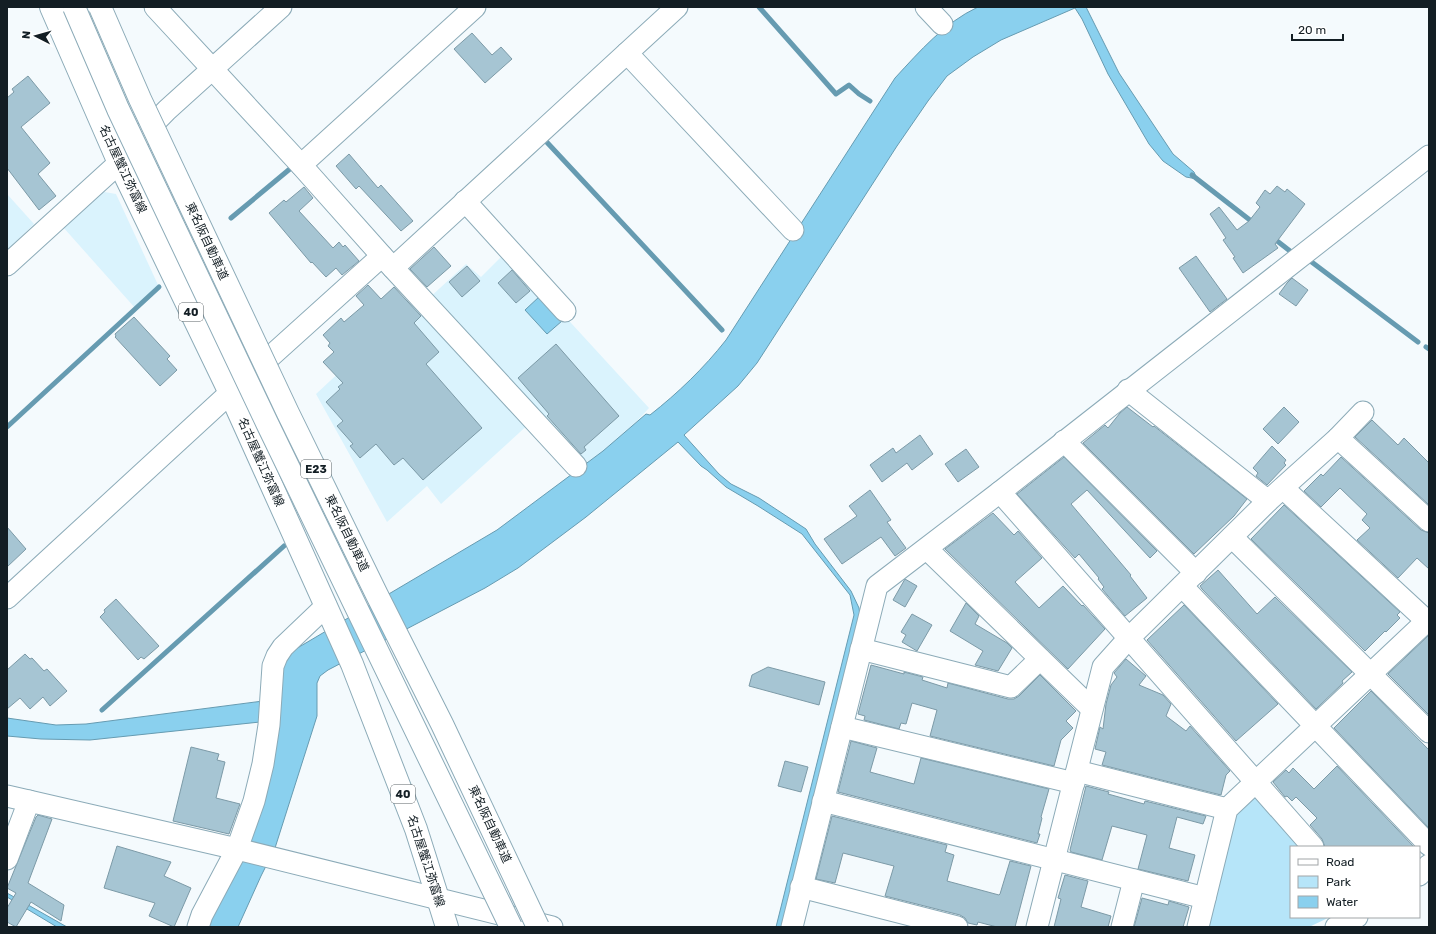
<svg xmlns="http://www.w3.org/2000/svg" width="1436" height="934" viewBox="0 0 1436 934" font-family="Rubik,'Noto Sans JP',sans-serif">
	<rect width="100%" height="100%" fill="#f4fafd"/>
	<g fill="#daf3fd">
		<polygon points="99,191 116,194 159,287 136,309 63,227"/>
		<polygon points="7,194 34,224 7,250"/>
		<polygon points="506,252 649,408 637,421 603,451 582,466 427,300 466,264 481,277"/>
		<polygon points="418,299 531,422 441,504 427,486 387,522 316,394"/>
	</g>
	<polygon fill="#b6e5f9" points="1252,798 1258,799 1301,847 1291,847 1291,917 1330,917 1309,927 1207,927 1234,816"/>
	<g fill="#8ad0ee" stroke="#669bb1">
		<path d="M 978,7 L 1086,7 L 1119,73 L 1173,154 L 1194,172 L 1197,179 L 1186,177 L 1163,161 L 1149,144 L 1108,74 L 1082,19 L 1075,8 L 1001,40 L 973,57 L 947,76 L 928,101 L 897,146 L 757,363 L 738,386 L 684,435 L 719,474 L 731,484 L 759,498 L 806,529 L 815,544 L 851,591 L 859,608 L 860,616 L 782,927 L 776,927 L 854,615 L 850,595 L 802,534 L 758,506 L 726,487 L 707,470 L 701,466 L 678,442 L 586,517 L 518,568 L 485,588 L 328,670 L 320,676 L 317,683 L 317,716 L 275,848 L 261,876 L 238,927 L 206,927 L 243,855 L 260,722 L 90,740 L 41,739 L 7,736 L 7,718 L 56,725 L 86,724 L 263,701 L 284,662 L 294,650 L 497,530 L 603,451 L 646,414 L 650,415 C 678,393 704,368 726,340 L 895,78 C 920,51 944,23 978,7 Z"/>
		<polygon points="540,296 562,321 547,334 525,310"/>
		<polygon points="7,893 67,927 57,927 7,897"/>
	</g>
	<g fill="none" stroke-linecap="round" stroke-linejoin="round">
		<g stroke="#669bb1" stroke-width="5">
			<polyline points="759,7 836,94 849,85 859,94 870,101"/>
			<polyline points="542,137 722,330"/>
			<polyline points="1192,175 1255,224"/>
			<polyline points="231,218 291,168"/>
			<polyline points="1272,237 1290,251"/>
			<polyline points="1309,260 1418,342"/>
			<polyline points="1426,347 1429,349"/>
			<polyline points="7,427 159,287"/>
			<polyline points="102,710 284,546"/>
		</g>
	</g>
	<g fill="#a6c5d3" stroke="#7c9aa7">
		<polygon points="472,33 492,55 501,47 512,59 485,83 454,49"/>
		<polygon points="28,76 50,103 21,127 50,163 38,174 56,196 39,210 7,168 7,98 14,92 12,89"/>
		<polygon points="349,154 378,188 381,185 413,221 401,231 359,186 356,189 336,166"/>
		<polygon points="1277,186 1285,192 1287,189 1305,204 1275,244 1278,248 1243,273 1233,258 1235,257 1223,240 1226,238 1210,214 1219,207 1237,230 1249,221 1260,207 1256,203 1265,190 1270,194"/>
		<polygon points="304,187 313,198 299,211 333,248 339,242 343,247 345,245 359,261 342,275 336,268 326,277 312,262 311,263 269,213 284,200 286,202"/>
		<polygon points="434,247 451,266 427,287 410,269"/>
		<polygon points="1196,256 1227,299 1210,312 1179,268"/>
		<polygon points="467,266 480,281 462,297 449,282"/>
		<polygon points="512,270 530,291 516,303 498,283"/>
		<polygon points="1292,278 1308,290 1296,306 1279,294 1287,283"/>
		<polygon points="368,285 381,299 394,287 421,316 414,323 439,352 426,364 482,428 423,480 403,458 394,465 376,444 360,458 350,446 353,444 337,426 343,421 326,402 340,389 338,387 343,383 323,362 334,352 328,346 330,343 323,335 341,318 344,322 364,305 356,296"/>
		<polygon points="134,317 170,356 167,359 177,370 160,386 115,337 116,336 115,334"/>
		<polygon points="556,344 619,416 584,447 586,450 581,454 547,416 549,414 518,378"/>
		<polygon points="1127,407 1153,427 1154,426 1247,499 1234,516 1194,554 1083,443 1105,425 1108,428 1120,413"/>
		<polygon points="1284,407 1299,422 1278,444 1263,429"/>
		<polygon points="1372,420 1398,445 1404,438 1429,463 1429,505 1355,437"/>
		<polygon points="920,435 933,454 912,470 907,463 882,482 870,465 893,448 896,453"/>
		<polygon points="1272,446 1286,460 1284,463 1286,465 1267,485 1256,476 1258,473 1253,468"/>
		<polygon points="966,449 979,467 958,482 945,464"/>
		<polygon points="1064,457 1157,551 1150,558 1087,490 1071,504 1131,575 1130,576 1147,598 1125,616 1102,589 1104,587 1098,579 1099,578 1079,554 1075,558 1017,494"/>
		<polygon points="1341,457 1421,530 1429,533 1429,569 1417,558 1398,578 1357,540 1370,528 1362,520 1367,514 1340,488 1321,507 1304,491 1321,474 1323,476"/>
		<polygon points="870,490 891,520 887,522 906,548 895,556 881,537 842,564 824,539 857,516 849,506"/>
		<polygon points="1284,505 1400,612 1397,615 1400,618 1386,632 1385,631 1365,651 1251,539"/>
		<polygon points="993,513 1014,535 1018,531 1042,558 1015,582 1039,608 1063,586 1082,606 1083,605 1105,629 1068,669 945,549"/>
		<polygon points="7,527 26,549 7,567"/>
		<polygon points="1218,570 1257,614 1275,597 1352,672 1342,681 1343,683 1316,709 1202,589 1200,586"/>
		<polygon points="905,579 917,586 905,607 893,600"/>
		<polygon points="116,599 159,646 144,659 141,657 138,660 100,617 105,612 104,610"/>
		<polygon points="966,603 979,616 975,624 1007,643 1012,648 998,671 975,665 983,651 950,631"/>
		<polygon points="1184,605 1278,704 1236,741 1147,640"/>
		<polygon points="912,614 932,625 917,651 902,642 906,635 901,632"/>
		<polygon points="1429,635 1429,715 1388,674"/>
		<polygon points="25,654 30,659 32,658 44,671 47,669 67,691 50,706 43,697 30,709 20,698 7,709 7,670"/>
		<polygon points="1126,659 1146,676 1139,685 1163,695 1171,704 1166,716 1186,731 1190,726 1230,771 1226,775 1221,795 1102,765 1106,752 1095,749 1100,727 1103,729 1106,704 1111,685 1117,677 1114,673"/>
		<polygon points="871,665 904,674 904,672 923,677 922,680 947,688 948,683 1008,699 1014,699 1019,696 1040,675 1076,711 1066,721 1073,728 1061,740 1054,766 930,736 937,710 912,703 906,724 901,723 899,729 864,720 865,716 858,714"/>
		<polygon points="768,667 825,682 819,705 749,686 752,675"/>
		<polygon points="1371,691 1429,750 1429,828 1334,728"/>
		<polygon points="851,741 877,748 870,772 914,784 921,758 1049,789 1041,817 1042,818 1038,834 1040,834 1037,843 838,792"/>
		<polygon points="191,747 219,754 217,760 225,762 216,798 240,804 229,834 173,821"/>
		<polygon points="785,761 808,767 801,792 778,786"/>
		<polygon points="1337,766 1414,847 1325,847 1322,839 1310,825 1317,818 1296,797 1292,801 1287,796 1285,797 1273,782 1286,770 1289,773 1293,768 1314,789"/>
		<polygon points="1086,786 1109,792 1108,794 1144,804 1145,801 1206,816 1203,824 1177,817 1169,848 1195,855 1188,881 1138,869 1147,835 1112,826 1102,860 1071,852 1070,850"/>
		<polygon points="38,815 52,819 28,883 64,905 61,921 31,902 16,927 7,922 7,908 16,893 7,888 36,817"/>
		<polygon points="832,816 947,845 945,852 954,855 947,881 999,895 1000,894 1010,861 1031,866 1015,927 997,927 978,922 977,925 968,923 965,918 960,915 885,896 894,866 843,853 835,883 816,879"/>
		<polygon points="117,846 171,862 164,876 191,888 174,927 149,916 155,903 104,888"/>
		<polygon points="1065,875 1088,881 1081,907 1111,916 1108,927 1054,927 1061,899 1058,898"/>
		<polygon points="1142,898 1168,905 1169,901 1189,907 1183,927 1134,927"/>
	</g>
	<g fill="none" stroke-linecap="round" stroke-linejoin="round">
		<defs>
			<g id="minor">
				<polyline points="155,7 301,165 382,256 576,466"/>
				<polyline points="926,7 942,24"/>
				<polyline points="627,53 793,230"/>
				<polyline points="122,156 167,110 281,7"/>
				<polyline points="301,165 475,7"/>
				<polyline points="465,201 565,311"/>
				<polyline points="7,265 119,163"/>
				<polyline points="393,268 677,7"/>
				<polyline points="1128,390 1268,501 1338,438 1429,521"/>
				<polyline points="1338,438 1363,412"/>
				<polyline points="1064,441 1196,573"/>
				<polyline points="1283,488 1429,623"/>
				<polyline points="1000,492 1313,847"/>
				<polyline points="1232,537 1429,732"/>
				<polyline points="927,549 1092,709"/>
				<polyline points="1182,586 1429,845"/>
				<polyline points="7,598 230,393 382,256"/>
				<polyline points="861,649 1011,687 1040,659"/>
				<polyline points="842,727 1074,783"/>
				<polyline points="1077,771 1227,809"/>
				<polyline points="7,796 237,849 552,927"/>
				<polyline points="823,801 1205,898"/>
				<polyline points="7,859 29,801"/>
				<polyline points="1419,875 1429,865"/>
				<polyline points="801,887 957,927"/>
				<polyline points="198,927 202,915 237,849 254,801 263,764 269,725 273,666 277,656 283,647 326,606"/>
				<polyline points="792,927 877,586 1000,492 1429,156"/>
				<polyline points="1037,927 1103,667 1129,638 1268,501"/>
				<polyline points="1122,927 1134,880"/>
				<polyline points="1198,927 1227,809 1429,619"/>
				<polyline points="1336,927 1357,917"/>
			</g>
			<polyline id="major" points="51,7 119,163 230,393 352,664 416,829 447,927"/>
		</defs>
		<use href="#minor" stroke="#8cabb8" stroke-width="23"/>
		<use href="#major" stroke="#8cabb8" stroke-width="24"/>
		<use href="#minor" stroke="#fff" stroke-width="21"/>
		<use href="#major" stroke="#fff" stroke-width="22"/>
		<defs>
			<g id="highway-bridge">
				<polyline points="74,7 118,109 267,423 511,927"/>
				<polyline points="100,7 140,99 288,413 377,595 442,724 538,927"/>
			</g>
		</defs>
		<use href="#highway-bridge" stroke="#8cabb8" stroke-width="24" stroke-linecap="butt"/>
		<use href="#highway-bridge" stroke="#fff" stroke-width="22"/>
	</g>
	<g text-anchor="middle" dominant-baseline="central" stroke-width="3" stroke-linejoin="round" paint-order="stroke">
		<g fill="#fff" stroke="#5a6266" stroke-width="1">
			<rect x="179" y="303" width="24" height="18" rx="3"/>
			<rect x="301" y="460" width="30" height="18" rx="3"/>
			<rect x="391" y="785" width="24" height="18" rx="3"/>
		</g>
		<g font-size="11" font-weight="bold" fill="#131e24">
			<text x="191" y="312">40</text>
			<text x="316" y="469">E23</text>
			<text x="403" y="794">40</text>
		</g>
		<g font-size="12" fill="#131e24" stroke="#fff">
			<text transform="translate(123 169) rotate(65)">名古屋蟹江弥富線</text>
			<text transform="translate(207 241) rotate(65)">東名阪自動車道</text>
			<text transform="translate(261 462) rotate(66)">名古屋蟹江弥富線</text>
			<text transform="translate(347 533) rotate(64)">東名阪自動車道</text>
			<text transform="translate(490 824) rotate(65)">東名阪自動車道</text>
			<text transform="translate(426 861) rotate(72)">名古屋蟹江弥富線</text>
		</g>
	</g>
	<rect width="1436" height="934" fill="none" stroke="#131e24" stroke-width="16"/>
	<rect x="1290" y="846" width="130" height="72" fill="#ffffff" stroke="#a1a5a7"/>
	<rect x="1298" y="859" width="20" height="6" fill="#ffffff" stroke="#a1a5a7"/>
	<text x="1326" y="866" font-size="12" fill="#131e24">Road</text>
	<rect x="1298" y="876" width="20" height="12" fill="#b6e5f9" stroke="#a1a5a7"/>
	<text x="1326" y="886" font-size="12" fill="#131e24">Park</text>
	<rect x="1298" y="896" width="20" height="12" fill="#8ad0ee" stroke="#a1a5a7"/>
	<text x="1326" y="906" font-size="12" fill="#131e24">Water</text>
	<g transform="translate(36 36) rotate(276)" stroke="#ffffff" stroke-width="3" paint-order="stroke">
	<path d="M0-3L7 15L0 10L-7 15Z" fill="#131e24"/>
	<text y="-6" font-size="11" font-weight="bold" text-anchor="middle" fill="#131e24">N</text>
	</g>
	<path d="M1292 34v6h51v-6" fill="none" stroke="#131e24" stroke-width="2"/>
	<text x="1298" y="34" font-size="12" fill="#131e24" stroke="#ffffff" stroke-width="3" paint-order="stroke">20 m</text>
</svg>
